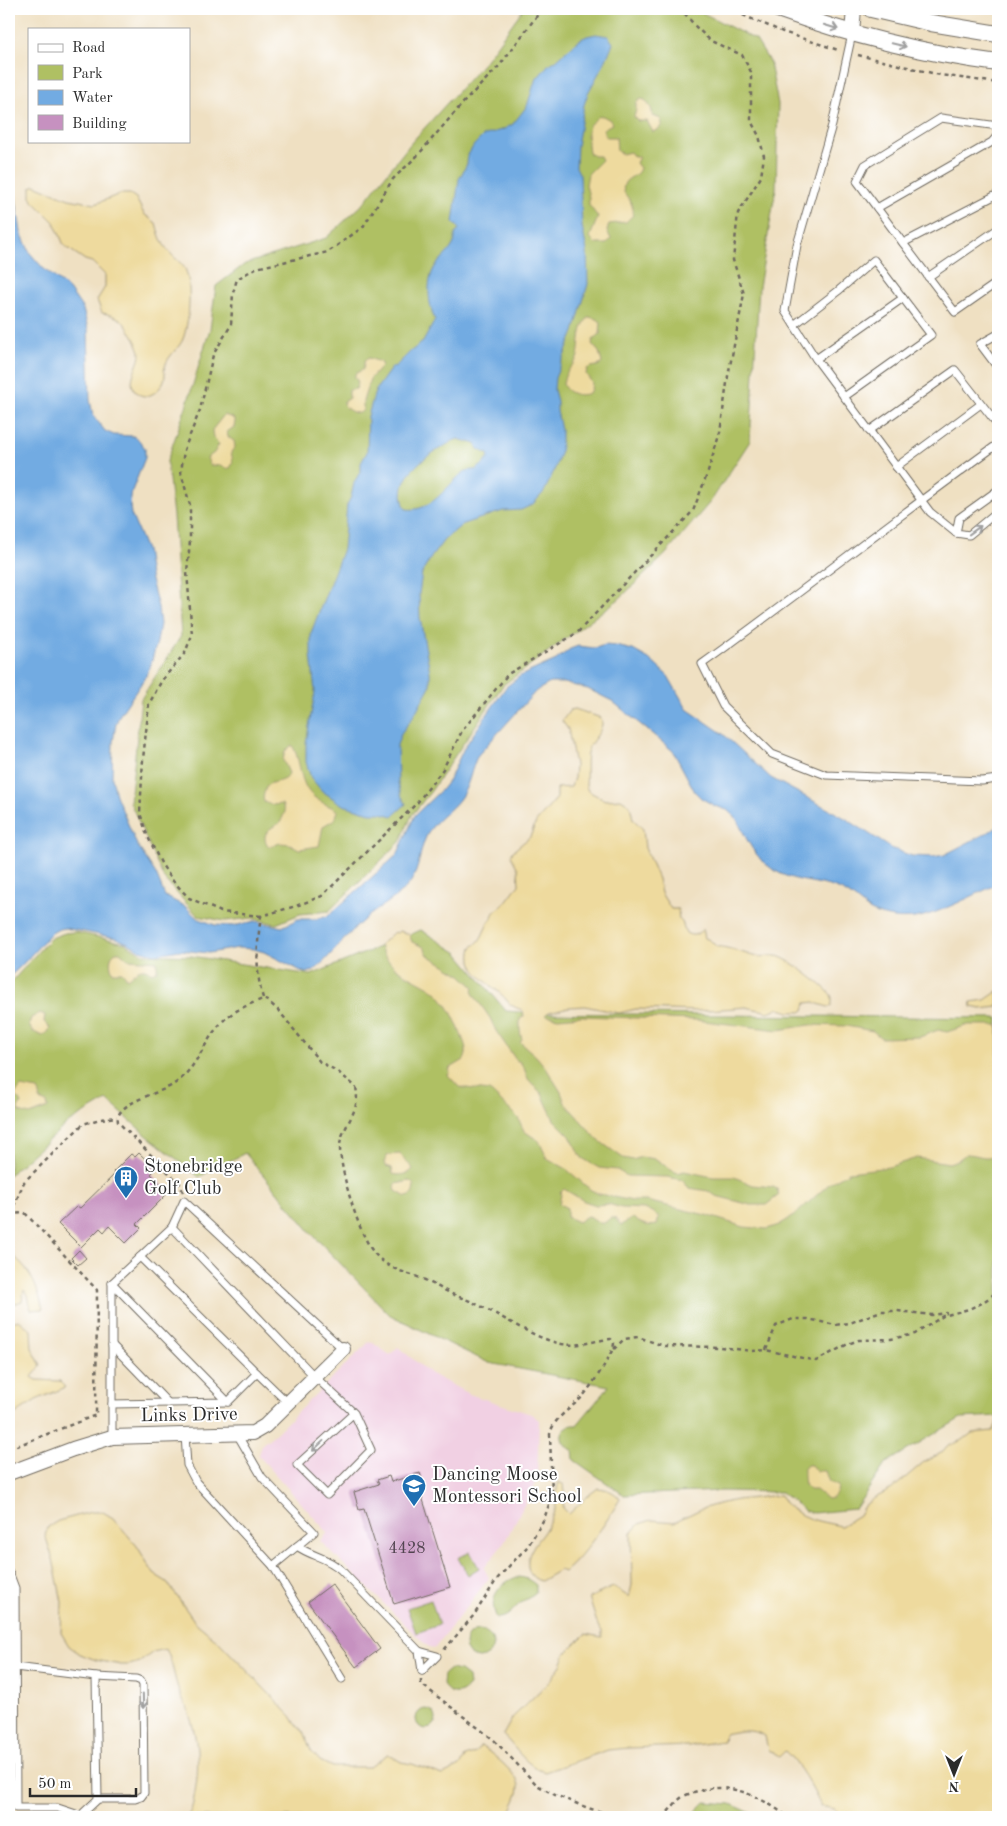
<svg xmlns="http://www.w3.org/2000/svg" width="1007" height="1826" viewBox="0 0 1007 1826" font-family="'Old Standard TT',serif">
	<rect width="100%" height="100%" fill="#fff"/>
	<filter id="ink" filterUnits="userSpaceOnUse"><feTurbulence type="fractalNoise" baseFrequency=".02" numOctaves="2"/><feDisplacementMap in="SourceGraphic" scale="10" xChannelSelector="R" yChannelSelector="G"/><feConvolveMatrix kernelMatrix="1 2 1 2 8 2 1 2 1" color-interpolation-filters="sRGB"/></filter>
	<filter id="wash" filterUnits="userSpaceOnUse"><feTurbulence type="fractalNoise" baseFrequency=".0096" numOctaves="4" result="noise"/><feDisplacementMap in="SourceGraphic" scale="20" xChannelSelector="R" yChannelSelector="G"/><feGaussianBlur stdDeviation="1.12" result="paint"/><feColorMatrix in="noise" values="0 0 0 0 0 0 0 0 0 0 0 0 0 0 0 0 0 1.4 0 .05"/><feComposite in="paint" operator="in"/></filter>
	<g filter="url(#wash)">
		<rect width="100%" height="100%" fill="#efe0c2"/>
		<polygon fill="#f1d0e3" points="370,1341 390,1355 398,1347 431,1374 469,1394 531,1414 539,1420 537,1481 504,1543 484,1568 489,1578 434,1649 426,1645 320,1541 328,1533 258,1455 261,1445 275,1434"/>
		<g fill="#afc063" stroke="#6d7647">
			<polygon points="523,9 695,9 756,40 770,63 778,104 776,189 759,287 750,441 711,501 665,555 619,599 503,685 431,791 412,815 400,842 329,911 300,914 276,924 252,918 225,921 198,916 164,879 130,802 141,699 181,636 173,516 167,461 187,404 210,329 216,286 245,264 326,238 361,206 411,143 486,60"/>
			<path d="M 421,930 L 458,953 L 506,1011 L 531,1013 L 998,1018 L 998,1416 L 961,1418 L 886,1463 L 855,1509 L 813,1513 L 805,1511 L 781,1492 L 722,1491 L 624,1495 L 574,1460 L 573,1450 C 557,1444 558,1424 577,1425 L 609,1386 L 489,1363 L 390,1315 L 312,1234 L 245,1153 L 199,1177 L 145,1134 L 107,1100 L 68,1123 L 9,1175 L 9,985 L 44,945 L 51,938 L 65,933 L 75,932 L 125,943 L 143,954 L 191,956 L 311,975 Z"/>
			<polygon points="470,1552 479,1568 468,1575 458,1558"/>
			<path d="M 517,1577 C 525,1577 530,1580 536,1585 L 536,1593 C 532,1597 527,1598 522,1602 C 513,1608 509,1619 497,1618 C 487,1599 499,1583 517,1577 Z"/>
			<polygon points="431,1600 439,1625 416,1633 407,1608"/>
			<circle cx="479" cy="1644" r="14"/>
			<path d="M 450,1669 L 460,1671 L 468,1677 L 469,1686 L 462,1692 C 454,1695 447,1692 443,1685 L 444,1674 Z"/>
			<circle cx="426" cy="1719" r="10"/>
			<polygon points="705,1802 731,1804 760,1817 690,1817"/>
		</g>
		<g fill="#eeda9e" stroke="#8c8264">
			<polygon points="641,99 645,100 651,108 653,116 661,119 662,125 659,129 653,132 647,121 638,121 634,117 636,110 636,103"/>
			<path d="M 599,116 L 603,116 L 610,120 L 612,124 L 603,129 L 606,137 L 616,137 L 617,151 L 622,154 L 630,152 L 634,157 L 639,157 L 636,163 L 640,168 C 638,177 626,177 624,185 C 621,193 629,197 631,203 C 633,207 633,212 633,215 L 626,222 L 609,224 L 607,231 L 611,239 L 606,244 L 595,244 L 590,237 L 598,217 L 589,205 L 589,197 L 586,185 L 588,174 L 602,160 L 600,156 L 594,156 L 589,153 L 587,135 L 589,125 Z"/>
			<path d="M 35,185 L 69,199 L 95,204 L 120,194 L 130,194 L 136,198 L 144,214 L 156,223 C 160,238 162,245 173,256 C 178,261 183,264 186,271 C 192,285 189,324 183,339 C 179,349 167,356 165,367 C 163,373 165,369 165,375 C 165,384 156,395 146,396 C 142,396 139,395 136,392 C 125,380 141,365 140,352 C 139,345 126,323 120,319 C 115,316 108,314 102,313 L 97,300 L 105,287 L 105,275 L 92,262 L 85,260 L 69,249 L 64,245 L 54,222 L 31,199 L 31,187 Z"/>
			<path d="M 589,317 L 597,319 L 601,322 L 600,334 L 593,340 L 592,344 L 599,352 L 602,363 C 597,368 592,365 587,369 L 586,374 L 592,383 L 591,389 L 589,393 C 580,397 566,394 563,384 C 565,368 576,365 578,356 C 581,342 578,328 589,317 Z"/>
			<path d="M 369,358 L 380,362 L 382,366 L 370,379 L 363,401 L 363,410 L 360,413 C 354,414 344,409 343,402 L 349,398 L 349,390 L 356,389 L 358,382 L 355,377 L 355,374 C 368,366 361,373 365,360 Z"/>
			<path d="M 224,415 L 233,418 L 235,422 L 234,427 L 227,432 L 228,437 L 234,441 L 235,447 L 231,452 C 232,458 234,460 231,467 L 227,469 L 220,466 L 210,465 L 207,458 L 214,453 L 219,444 L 213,438 L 212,430 Z"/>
			<path d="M 575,709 L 601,718 C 606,731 591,739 588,750 C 585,758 587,776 586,786 L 588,791 L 605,800 L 621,799 L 630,805 L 633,819 L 643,829 L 645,848 L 658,879 L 661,893 L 671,909 L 678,909 L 679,919 L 682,922 L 686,933 C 695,938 698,933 703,929 L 705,938 L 710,940 L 717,947 C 722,945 746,954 753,956 C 761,958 769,955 776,956 C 786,956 826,987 831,995 C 833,999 832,1003 831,1007 L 828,1007 L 818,1004 L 815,1002 L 806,1003 L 804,1010 L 801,1012 L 789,1012 L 777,1008 L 769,1012 L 746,1007 L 697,1011 L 636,1009 L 619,1013 L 585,1006 L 569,1007 L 549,1012 L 545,1015 L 558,1018 L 582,1016 L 696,1020 L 778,1030 L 810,1025 L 846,1026 L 873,1031 L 881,1038 L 920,1037 L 938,1030 L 947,1032 L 968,1025 L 998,1025 L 998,1152 C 988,1162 979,1154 966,1154 L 958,1160 L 949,1163 L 917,1158 L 889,1167 L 849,1172 L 830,1183 L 795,1215 L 779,1225 L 767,1229 L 744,1227 L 706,1215 L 646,1201 L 633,1201 L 599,1194 L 591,1190 L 565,1168 L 547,1158 L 539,1141 L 524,1131 L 518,1118 L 492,1093 L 489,1091 L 459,1087 L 448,1075 L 450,1072 L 449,1069 L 464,1060 C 469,1050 464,1043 461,1034 C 455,1018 446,999 432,989 C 414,977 386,969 380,945 L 394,932 L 397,933 L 399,931 L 409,934 L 412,942 L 424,947 L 428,955 L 461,975 L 474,987 L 472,991 L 474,995 L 490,1018 L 496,1031 L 516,1060 L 520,1062 L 524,1068 L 528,1079 L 542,1094 L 554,1120 L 570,1136 L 582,1158 L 599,1168 L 617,1170 L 627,1176 L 667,1177 L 682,1180 L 689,1188 L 708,1191 L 716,1196 L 751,1205 L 766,1205 L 779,1195 L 777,1189 L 773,1187 L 753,1185 L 734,1177 L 713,1177 L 684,1171 L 678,1173 L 671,1170 L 656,1159 L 641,1157 L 633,1160 L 623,1158 L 598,1140 L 565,1103 L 561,1092 L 546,1068 L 536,1056 L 520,1042 L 522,1040 L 520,1031 L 520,1019 L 524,1016 L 523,1011 C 520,1008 517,1009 513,1006 C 508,1004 506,998 502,995 C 488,981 465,972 472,947 C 484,940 483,928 492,918 C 493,911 497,910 502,906 C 508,900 513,891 519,885 L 518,869 L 511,856 L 513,851 L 530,837 L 536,822 L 557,798 L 557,788 L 571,787 L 574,778 L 575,765 L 568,729 L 562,721 L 570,710 Z"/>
			<path d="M 292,745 C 302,761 298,784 314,797 C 321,803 331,806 338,811 L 335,819 L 323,826 L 319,846 L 299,849 L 290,844 L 280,843 L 269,847 C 259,834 270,828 280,823 L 285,812 L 282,804 L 272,805 L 264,802 C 262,797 265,790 267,785 C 276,780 285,783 289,773 L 283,760 L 285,751 Z"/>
			<path d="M 116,952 L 120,952 L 128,959 L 157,961 L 157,970 L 152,973 C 142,964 136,972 127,978 L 122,972 L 113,972 C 109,966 109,955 116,952 Z"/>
			<polygon points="998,991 998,1007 981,1009 972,1007 971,1002 985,1000"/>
			<polygon points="40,1013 45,1015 44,1022 50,1028 48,1032 42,1036 32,1031 29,1025 31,1018"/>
			<polygon points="21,1087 38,1090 40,1094 39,1100 47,1103 48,1108 30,1115 19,1112 18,1109 21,1103 15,1094"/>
			<path d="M 400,1154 L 413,1169 C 409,1174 399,1176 393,1174 L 392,1168 L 386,1166 L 384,1162 L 388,1155 Z"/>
			<path d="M 410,1181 L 414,1185 C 413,1191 414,1196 406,1197 L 396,1191 L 395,1188 L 396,1184 Z"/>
			<path d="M 564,1189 L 584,1201 L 596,1205 L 608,1204 L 622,1208 L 644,1209 L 652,1212 L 659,1217 L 657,1225 C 649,1227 640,1224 633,1218 L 621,1225 L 615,1218 L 610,1218 C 599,1230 598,1218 587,1216 L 578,1222 L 567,1217 L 567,1208 L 559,1204 L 561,1195 L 560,1193 Z"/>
			<path d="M 9,1254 C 29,1264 38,1289 43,1309 L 31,1310 L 28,1295 L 24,1290 L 22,1301 L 9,1306 Z"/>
			<polygon points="9,1320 11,1322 19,1320 31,1330 32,1348 41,1366 32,1377 37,1380 60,1381 66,1387 36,1400 9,1418"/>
			<path d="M 998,1421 L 998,1817 L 839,1817 L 834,1809 L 821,1806 C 811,1786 801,1766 785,1751 L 779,1757 L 768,1750 L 765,1736 C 751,1728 739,1731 724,1734 L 723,1741 L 688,1746 L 628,1748 L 608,1750 L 545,1772 C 527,1767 516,1748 503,1735 L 513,1717 L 550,1681 L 561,1665 L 566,1653 L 585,1634 L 602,1637 L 602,1631 L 598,1626 L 589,1598 L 613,1587 L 629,1597 L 632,1585 L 631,1533 L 639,1524 L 652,1520 L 674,1522 L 701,1509 L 722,1503 L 737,1500 L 780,1495 C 792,1518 818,1521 841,1526 L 859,1515 L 864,1506 L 873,1499 L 892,1489 L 924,1462 L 943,1452 L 947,1447 L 964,1439 L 972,1433 L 993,1431 Z"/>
			<polygon points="807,1465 811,1465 816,1471 825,1471 829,1482 838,1486 837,1492 833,1498 827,1499 816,1490 809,1490 805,1486 803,1470"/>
			<path d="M 559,1482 L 564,1485 L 565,1492 L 563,1508 L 569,1514 L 589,1495 L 598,1488 C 607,1489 615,1492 620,1499 C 606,1523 585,1554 564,1572 L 560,1570 L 541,1581 C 526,1577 525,1561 532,1549 C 535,1542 541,1537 545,1530 C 549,1524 552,1516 555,1509 C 558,1500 555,1490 559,1482 Z"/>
			<path d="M 91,1512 L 103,1512 L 113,1518 L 137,1546 L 154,1574 L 167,1582 L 195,1622 L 219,1642 L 291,1716 L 297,1726 L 304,1732 L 311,1751 L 320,1761 L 332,1767 L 369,1767 L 388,1754 L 401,1762 L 412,1764 L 443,1775 L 460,1766 L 465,1757 L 475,1753 L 481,1746 C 491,1753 519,1774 519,1787 C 519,1796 511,1808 508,1817 L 187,1817 C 193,1809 193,1802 195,1792 C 200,1764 198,1738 188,1711 C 186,1705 182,1700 180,1694 C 174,1679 173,1663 166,1649 L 153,1652 L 140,1662 L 129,1665 L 121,1665 L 96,1660 L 80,1654 L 69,1646 L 61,1633 L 62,1602 L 53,1559 L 45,1535 L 48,1527 L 58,1521 Z"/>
		</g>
		<g fill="#72abe2" stroke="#4e6b86" fill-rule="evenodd">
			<path d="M 596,34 L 608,36 L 613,43 L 606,60 L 588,93 L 584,105 L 577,146 L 576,167 L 580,175 L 582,226 L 587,251 L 588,284 L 574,332 L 555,378 L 554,390 L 557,401 L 557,411 L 561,430 L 561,451 L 554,471 L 544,492 L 532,505 L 521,510 L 503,511 L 463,524 L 444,540 L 432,556 L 422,573 L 419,594 L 420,618 L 430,672 L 430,686 L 413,717 L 402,732 L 397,745 L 398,783 L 401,795 L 406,804 L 393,816 L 381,813 L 370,813 L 343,805 L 322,791 L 311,778 L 306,762 L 306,743 L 315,692 L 311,655 L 311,633 L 343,549 L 347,505 L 351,497 L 354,483 L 361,470 L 361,463 L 367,452 L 368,416 L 374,395 L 377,388 L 392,367 L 396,366 L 411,351 L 423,342 L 435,320 C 428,304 425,279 437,264 C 443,257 450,252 454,243 C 455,240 455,237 455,235 C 456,233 458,231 459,228 L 453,222 L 459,179 L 467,164 L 468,155 L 474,145 L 483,136 L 504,129 L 513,124 L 527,106 L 536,78 L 540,75 L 548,65 L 555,61 L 579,40 L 587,36 ZM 458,439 L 476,444 L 478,449 L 488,454 L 489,458 C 486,462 481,466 477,469 C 473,471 467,469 463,473 C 447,485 431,513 406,509 C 392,482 419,460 441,448 C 447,445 451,441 458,439 Z"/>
			<path d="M 9,185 L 15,193 L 21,232 L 30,253 L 43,268 L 69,289 L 83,309 L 88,329 L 90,400 L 93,415 L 105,431 L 114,435 L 133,436 L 138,439 L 145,448 L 145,458 L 132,491 L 130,505 L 131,514 L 146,550 L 150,576 L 158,607 L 160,624 L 157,642 L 150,667 L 145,678 L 119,716 L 116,724 L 113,742 L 112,778 L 116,795 L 136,843 L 156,874 L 165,896 L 186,907 L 197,918 L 215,925 L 234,926 L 255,921 L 282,927 L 298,919 L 317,919 L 328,916 L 397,855 L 415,815 L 443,788 L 449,780 L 464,748 L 506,687 L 520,676 L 556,660 L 570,649 L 578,646 L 595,648 L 605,645 L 616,646 L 633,650 L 649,659 L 668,676 L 687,709 L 722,733 L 771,778 L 845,818 L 891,848 L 912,856 L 933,857 L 944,855 L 998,827 L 998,884 C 975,894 937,915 914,918 C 898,920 879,917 866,908 C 857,901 849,893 838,889 C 813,879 790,884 767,865 C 751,852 745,835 736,818 L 727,810 L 715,806 L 701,798 L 695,792 L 673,751 L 612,701 L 588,689 L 564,683 L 550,683 L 536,691 L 478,755 C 471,768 470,784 461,797 C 451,812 434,819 426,837 C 419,852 420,869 410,883 C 398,898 379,907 365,919 C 346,935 332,955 314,971 L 306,973 L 301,971 L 264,952 L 253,949 L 238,948 L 209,953 L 180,950 L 155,954 L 140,950 L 128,943 L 116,938 L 65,928 L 59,929 L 50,934 L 22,965 L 9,977 Z"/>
		</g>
		<g id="blocks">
			<g fill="#c691c0">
				<polygon points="139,1153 156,1169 151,1174 169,1192 137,1224 141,1228 126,1243 109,1226 104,1232 100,1228 81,1247 58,1224 77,1206 80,1208 115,1174 113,1172 131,1154 135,1157"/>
				<polygon points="79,1250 86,1258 78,1265 71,1258"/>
				<polygon points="420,1473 425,1488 420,1490 450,1587 394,1604 364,1509 359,1510 354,1492 379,1484 377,1480 389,1476 391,1482"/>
				<polygon points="332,1584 380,1649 356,1667 308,1602"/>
			</g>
		</g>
	</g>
	<g filter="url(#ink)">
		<use href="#blocks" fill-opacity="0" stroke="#706a60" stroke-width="1"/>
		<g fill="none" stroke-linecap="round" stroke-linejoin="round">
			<defs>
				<g id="service">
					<polyline points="852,34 832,125 797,245 785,311 816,359 930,512 956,533"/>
					<polyline points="998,126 941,118 865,165 857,181 903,243 998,194"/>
					<polyline points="877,208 992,142 998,135"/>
					<polyline points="903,243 955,312 998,282"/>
					<polyline points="928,277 998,229"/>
					<polyline points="794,325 838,291 874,260 931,335 844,397"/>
					<polyline points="998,334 980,344 998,368"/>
					<polyline points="816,359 903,298"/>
					<polyline points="869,431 955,370 998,425"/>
					<path d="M 998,444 C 898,516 802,592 702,664 L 723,706 L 772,754 L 826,775 L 982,781 L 998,779"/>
					<polyline points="896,467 981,404"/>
					<polyline points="998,490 959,518 956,533 969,535 998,511"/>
					<polyline points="172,1227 314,1376 354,1413 371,1450 327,1495 297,1465 354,1413"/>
					<polyline points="140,1257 257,1373"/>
					<polyline points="112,1283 228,1402"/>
					<polyline points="112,1345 168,1403"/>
					<polyline points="112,1404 228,1402 257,1373 288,1403"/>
					<polyline points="185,1435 187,1465 196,1482 273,1566 314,1532 262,1477 237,1434"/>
					<polyline points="112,1437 112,1283 172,1227 184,1201 343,1349"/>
					<path d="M 297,1546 C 312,1557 326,1556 341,1570 L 419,1651 L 422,1671"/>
					<polyline points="273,1566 342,1679"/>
					<polyline points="9,1572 15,1588 16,1808 58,1808 85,1817"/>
					<polyline points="419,1651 437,1656 422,1671"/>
					<polyline points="15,1667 96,1677 98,1799 81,1815"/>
					<polyline points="96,1677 136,1679 141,1681 143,1685 144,1793 141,1797 135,1799 98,1799"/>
				</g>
				<g id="minor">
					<polyline points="852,33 854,9"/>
					<polyline points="9,1473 73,1449 112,1437 253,1433 265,1426 343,1349"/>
				</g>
				<g id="tertiary">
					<path d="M 778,9 C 849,35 923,53 998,63"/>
					<polyline points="871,9 931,23 998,34"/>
				</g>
			</defs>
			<use href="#service" stroke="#706a60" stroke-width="9"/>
			<use href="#minor" stroke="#706a60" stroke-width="16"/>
			<use href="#tertiary" stroke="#706a60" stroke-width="18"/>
			<g stroke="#706a60" stroke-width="2.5" stroke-dasharray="4 4" stroke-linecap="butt">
				<polyline points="728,9 783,32 838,50"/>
				<polyline points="858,55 940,75 998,83"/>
				<polyline points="261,916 221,912 189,898 173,881 162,865 147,835 140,813 143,759 149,704 162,680 185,653 192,635 187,572 190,541 190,505 181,473 184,450 200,410 213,355 231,325 233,293 237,279 256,268 328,252 363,227 393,179 418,155 463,103 500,65 542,9"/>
				<path d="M 263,998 C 255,972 257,943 261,916 L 296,906 L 322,896 L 417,803 L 443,769 L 462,731 L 508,674 L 577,633 L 693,511 L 708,472 L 720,432 L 728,376 L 744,294 L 733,260 L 738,213 L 761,177 L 764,156 L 759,136 L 751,121 L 751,72 L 742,55 L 711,41 L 696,27 L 681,9"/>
				<path d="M 183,1192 L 180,1184 L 118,1122 C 114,1102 160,1094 174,1084 C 197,1069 204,1040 223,1021 C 233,1011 249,1004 263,999 L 268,1001 L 279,1011 L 320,1062 L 337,1071 L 356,1087 C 360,1108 350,1117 342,1136 C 338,1146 341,1159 343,1170 C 347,1191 361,1238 375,1254 C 391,1272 405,1271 425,1280 C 433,1284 440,1288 448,1292 C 457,1297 467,1299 476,1304 C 505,1317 530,1337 562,1344 C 578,1347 595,1340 611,1339 L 614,1343 C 614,1353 590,1388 583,1396 C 571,1409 554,1417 550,1434 L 552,1496 L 544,1519 L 528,1546 L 497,1579 L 474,1615 L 444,1650"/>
				<polyline points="9,1213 14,1206 24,1182 83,1124 100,1119 117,1117"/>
				<polyline points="9,1214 25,1213 97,1290 96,1415 9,1449"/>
				<polyline points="614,1349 624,1339 638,1337 664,1346 720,1347 751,1351 766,1350 816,1361 848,1344 859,1340 891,1339 915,1334 943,1316 969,1309 982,1303 998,1291"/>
				<polyline points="766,1350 776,1326 793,1319 808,1319 835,1325 850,1323 881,1311 898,1311 932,1315 947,1313"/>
				<polyline points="421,1680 421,1684 494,1740 537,1785 555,1795 588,1808 608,1814 639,1817"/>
				<path d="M 662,1817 C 670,1812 675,1801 684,1796 C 723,1778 756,1793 788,1817"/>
			</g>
			<use href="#service" stroke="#fff" stroke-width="7"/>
			<use href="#minor" stroke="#fff" stroke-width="14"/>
			<use href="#tertiary" stroke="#fff" stroke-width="16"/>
		</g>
		<defs><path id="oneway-shaft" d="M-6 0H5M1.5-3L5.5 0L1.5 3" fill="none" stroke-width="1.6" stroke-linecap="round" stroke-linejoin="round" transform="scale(1.25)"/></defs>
		<g stroke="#a0a0a0">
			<use href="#oneway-shaft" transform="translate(831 27) rotate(17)"/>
			<use href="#oneway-shaft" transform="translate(899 45) rotate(13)"/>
			<use href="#oneway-shaft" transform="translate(975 530) rotate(-36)"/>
			<use href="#oneway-shaft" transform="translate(318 1446) rotate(137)"/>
			<use href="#oneway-shaft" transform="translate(143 1701) rotate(89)"/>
		</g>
	</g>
	<defs>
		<symbol id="building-pin" viewBox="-11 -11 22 30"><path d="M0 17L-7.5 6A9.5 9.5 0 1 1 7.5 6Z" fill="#1f6fb2" stroke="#fff"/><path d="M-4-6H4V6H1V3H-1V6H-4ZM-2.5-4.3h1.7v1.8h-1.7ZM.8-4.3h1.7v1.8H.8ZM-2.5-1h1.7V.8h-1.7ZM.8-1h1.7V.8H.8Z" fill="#fff"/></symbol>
		<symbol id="school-pin" viewBox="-11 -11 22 30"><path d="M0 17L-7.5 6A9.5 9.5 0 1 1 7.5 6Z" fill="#1f6fb2" stroke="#fff"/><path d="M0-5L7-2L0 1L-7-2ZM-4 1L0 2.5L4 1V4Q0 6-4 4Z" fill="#fff"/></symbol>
	</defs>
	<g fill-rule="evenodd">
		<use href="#building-pin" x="112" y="1164" width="28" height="38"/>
		<use href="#school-pin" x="400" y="1472" width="28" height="38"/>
	</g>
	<g text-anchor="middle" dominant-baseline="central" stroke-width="4" stroke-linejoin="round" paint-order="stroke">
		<g font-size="16" fill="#524450">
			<text x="407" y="1549">4428</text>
		</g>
		<g font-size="19" fill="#2b2b2b" stroke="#fff" text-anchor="start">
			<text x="144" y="1167">Stonebridge<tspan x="144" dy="22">Golf Club</tspan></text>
			<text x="432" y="1475">Dancing Moose<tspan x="432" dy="22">Montessori School</tspan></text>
		</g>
		<g font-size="19" fill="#2b2b2b" stroke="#fff">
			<text transform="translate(189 1416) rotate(-1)">Links Drive</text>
		</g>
	</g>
	<rect width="1007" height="1826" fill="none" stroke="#fff" stroke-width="30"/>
	<rect x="28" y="28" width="162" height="115" fill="#ffffff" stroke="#aaaaaa"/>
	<rect x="38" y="44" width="25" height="8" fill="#ffffff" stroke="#aaaaaa"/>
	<text x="72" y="52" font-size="15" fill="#2b2b2b">Road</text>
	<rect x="38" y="65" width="25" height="15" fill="#afc063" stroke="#aaaaaa"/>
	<text x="72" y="78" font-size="15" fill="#2b2b2b">Park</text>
	<rect x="38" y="90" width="25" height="15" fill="#72abe2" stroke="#aaaaaa"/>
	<text x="72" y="102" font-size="15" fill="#2b2b2b">Water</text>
	<rect x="38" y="115" width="25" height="15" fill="#c691c0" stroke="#aaaaaa"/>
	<text x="72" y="128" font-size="15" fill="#2b2b2b">Building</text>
	<g transform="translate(954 1774) rotate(180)" stroke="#ffffff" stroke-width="4" paint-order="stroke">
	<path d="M0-4L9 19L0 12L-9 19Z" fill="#2b2b2b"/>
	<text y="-8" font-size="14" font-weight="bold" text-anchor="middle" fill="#2b2b2b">N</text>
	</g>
	<path d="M30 1788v8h106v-8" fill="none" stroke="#2b2b2b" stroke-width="2.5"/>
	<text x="38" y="1788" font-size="15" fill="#2b2b2b" stroke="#ffffff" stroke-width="4" paint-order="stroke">50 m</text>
</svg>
